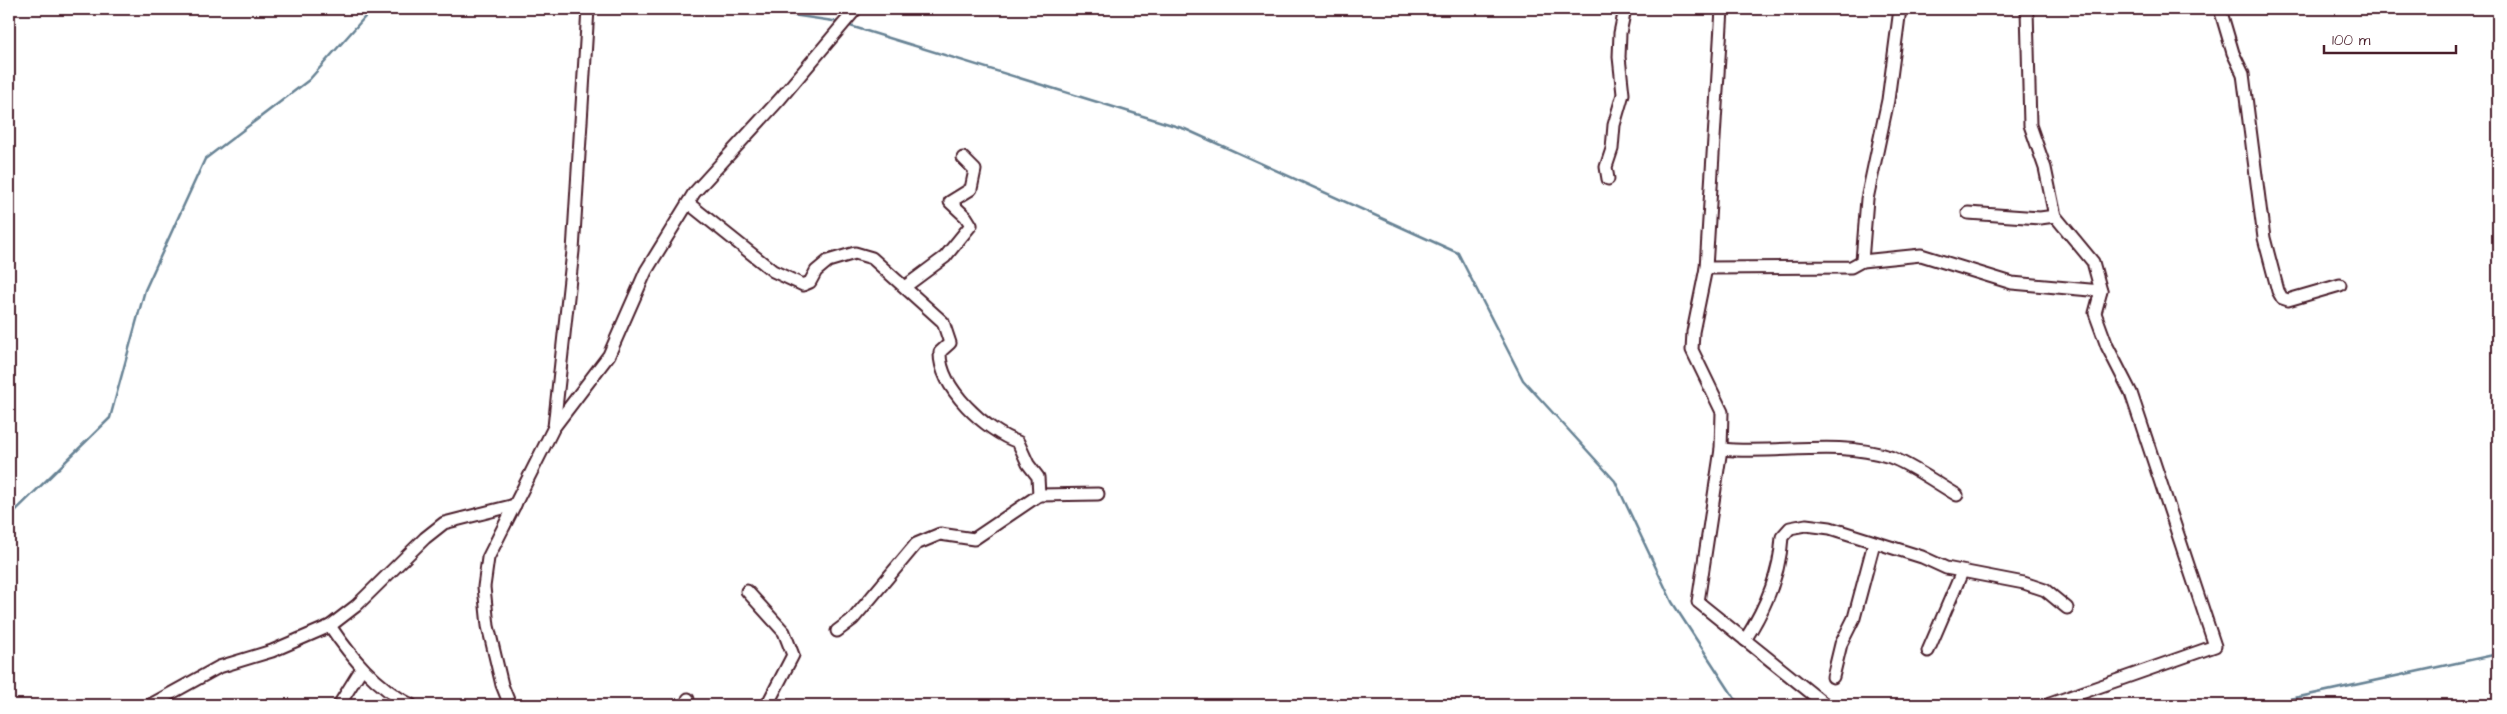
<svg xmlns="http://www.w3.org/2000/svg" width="2507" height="714" viewBox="0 0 2507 714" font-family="'Architects Daughter',sans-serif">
	<rect width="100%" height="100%" fill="#fff"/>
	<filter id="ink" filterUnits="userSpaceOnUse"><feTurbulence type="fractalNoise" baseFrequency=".02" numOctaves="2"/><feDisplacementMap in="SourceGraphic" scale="10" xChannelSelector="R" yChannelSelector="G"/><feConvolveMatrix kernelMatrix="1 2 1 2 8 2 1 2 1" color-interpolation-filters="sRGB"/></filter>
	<g filter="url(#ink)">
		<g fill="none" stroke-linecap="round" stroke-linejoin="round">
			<g stroke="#678395" stroke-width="2.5">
				<polyline points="760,9 765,11 840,22"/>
				<polyline points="847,25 1185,129 1458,253 1523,380 1615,481 1672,602 1739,705"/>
				<polyline points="9,517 110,418 145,290 205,159 309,80 372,9"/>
				<polyline points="2262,705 2498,654"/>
			</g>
			<defs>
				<g id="minor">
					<polyline points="1722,9 1706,268 1693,332 1692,350 1722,412 1721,449 1698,602 1826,705"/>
					<polyline points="2027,9 2030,125 2045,168 2055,216 2093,262 2101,291 2095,313 2107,346 2131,393 2215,646 2047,705"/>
					<polyline points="2220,9 2233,53 2243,74 2264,238 2278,291 2282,298 2288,300 2340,285"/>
					<polyline points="1608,179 1606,167 1612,149 1614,125 1623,94 1619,57 1620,33 1625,9"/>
					<path d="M 688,203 L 773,271 L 803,285 L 810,282 L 816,271 L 828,261 L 855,253 L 872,258 L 943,322 L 950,343 L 940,352 C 939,388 986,431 1018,442 L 1028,464 L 1038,477 L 1039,495 L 974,539 L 940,534 L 916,544 L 870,599 L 853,619 L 837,631"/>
					<polyline points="1968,213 2040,218 2055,216"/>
					<polyline points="1862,261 1867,199 1888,100 1900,9"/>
					<polyline points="1706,268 1851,267 1862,261 1921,255 2012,283 2101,291"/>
					<polyline points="906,286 945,257 971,225 966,217 950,202 971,189 975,170 963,158"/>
					<polyline points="555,426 609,355 646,271 694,193 780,99 856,9"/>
					<path d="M 1721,449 C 1776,455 1836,439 1890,457 C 1910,464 1938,484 1957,495"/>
					<polyline points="1039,495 1098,494"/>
					<polyline points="747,591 784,632 793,655 767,705"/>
					<path d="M 330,626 C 351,657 376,687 411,705"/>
					<path d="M 1745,640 C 1765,609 1780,575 1782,537 L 1790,528 L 1806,525 L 1830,528 L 1922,557 L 1946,568 L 2024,583 L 2045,590 L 2067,608"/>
					<polyline points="1928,651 1962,572"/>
					<polyline points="1833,677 1841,644 1854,618 1874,543"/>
					<polyline points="150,705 219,667 272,651 330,626 356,606 425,538 444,523 515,505"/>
					<polyline points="339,705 362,668"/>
					<polyline points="510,705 502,685 488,626 484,587 488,558 554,427 573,251 588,9"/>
					<polyline points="687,705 688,699"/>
				</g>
			</defs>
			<use href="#minor" stroke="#4a1f2b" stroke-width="15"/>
			<use href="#minor" stroke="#fff" stroke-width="11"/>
		</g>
	</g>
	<rect width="2507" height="714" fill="none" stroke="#fff" stroke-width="30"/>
	<rect x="15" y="15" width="2477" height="684" fill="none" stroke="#4a1f2b" stroke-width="2" filter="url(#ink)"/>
	<path d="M2324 45v8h132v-8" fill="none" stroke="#4a1f2b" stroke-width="2.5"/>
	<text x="2332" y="45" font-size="15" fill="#4a1f2b" stroke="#ffffff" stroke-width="4" paint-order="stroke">100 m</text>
</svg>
